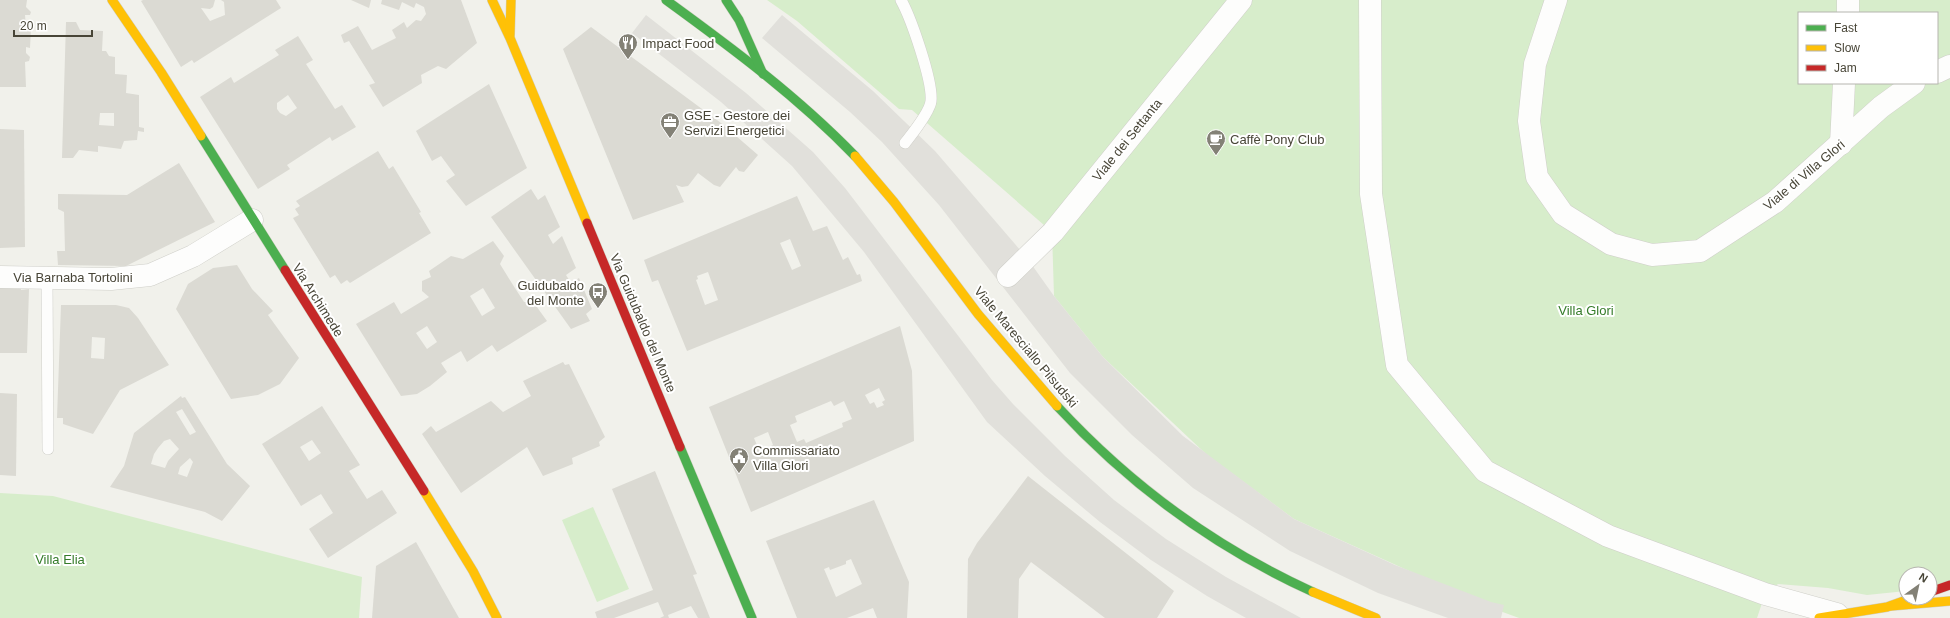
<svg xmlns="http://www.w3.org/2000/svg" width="1950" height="618" viewBox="0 0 1950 618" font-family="Helvetica,sans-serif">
	<rect width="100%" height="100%" fill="#f1f1eb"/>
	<g fill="#d7edcb" fill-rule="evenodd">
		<path d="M 767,0 L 1950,0 L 1950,585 L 1930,589 L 1930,574 L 1906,574 L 1906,591 L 1867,595 L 1828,588 L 1778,584 L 1765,594 L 1757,618 L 1519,618 L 1489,607 L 1294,519 L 1207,455 L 1103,357 L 1054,296 L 1052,232 L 912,110 L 899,109 L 797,21 ZM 1799,13 L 1937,13 L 1937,83 L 1799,83 Z"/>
		<polygon points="0,493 53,496 362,577 359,618 0,618"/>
		<polygon points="593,507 629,589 597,602 562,520"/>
	</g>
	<g fill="#e1e0db">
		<polygon points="646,15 746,93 813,152 845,188 992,380 1013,404 1065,456 1114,500 1166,539 1226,577 1301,618 1246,618 1207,596 1151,560 1100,522 1045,476 987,422 864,252 792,166 721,102 632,33"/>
		<polygon points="782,15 873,91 935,151 1027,258 1054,296 1103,357 1183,436 1294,519 1395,565 1491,602 1504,605 1501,618 1448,618 1378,593 1290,551 1193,488 1132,435 1070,373 939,205 882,142 850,112 762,38"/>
	</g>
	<g fill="#dbdad3" fill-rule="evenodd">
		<polygon points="0,0 27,0 26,7 31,12 30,15 25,15 26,28 31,28 30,48 26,47 26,53 30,57 29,61 25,62 26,87 0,87"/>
		<polygon points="143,0 215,0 213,7 210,9 201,8 210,21 225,15 224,2 221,0 276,0 281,8 194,63 192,60 181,67 141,1"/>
		<polygon points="351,0 371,0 369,8"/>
		<polygon points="382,0 461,0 477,43 446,69 438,66 421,75 422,83 383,107 369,85 375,83 349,41 344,43 341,35 358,26 372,50 396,38 392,30 404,22 407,28 416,20 421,21 426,14 424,7 416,3 414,8 402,2 399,10 381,4"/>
		<path d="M 66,22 L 76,22 L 80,30 L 103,31 L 102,51 L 106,51 L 109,56 L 115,57 L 115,74 L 127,75 L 126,93 L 139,95 L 139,127 L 144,128 L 144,132 L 138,131 L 137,140 L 124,141 L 121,149 L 98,146 L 98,152 L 79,150 L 73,158 L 62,158 ZM 100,113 L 114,113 L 114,126 L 99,125 Z"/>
		<polygon points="591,27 721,123 758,155 744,172 739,171 736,167 720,187 714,185 698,173 688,186 682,187 676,185 684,202 633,220 563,49"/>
		<path d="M 298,36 L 313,60 L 306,64 L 335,109 L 342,105 L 356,127 L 332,141 L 330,137 L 287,165 L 290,169 L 258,189 L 200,97 L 231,77 L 234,83 L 279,55 L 275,50 ZM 288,95 L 297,108 L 286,116 L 280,113 L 277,109 L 277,103 Z"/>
		<polygon points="489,84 527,168 466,206 446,181 455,175 441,156 432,161 416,131"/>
		<polygon points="0,129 24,130 25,247 0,248"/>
		<polygon points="378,151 389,169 393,166 421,212 419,213 431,233 350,283 347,280 341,284 335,275 330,278 293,218 299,215 295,209 300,206 296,201"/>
		<polygon points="179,163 215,222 126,266 58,265 57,251 65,251 64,212 58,209 58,194 127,195"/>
		<polygon points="531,189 538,200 545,195 560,227 548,235 553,244 562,236 576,268 566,275 571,283 579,278 592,309 586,314 590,321 571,329 491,217"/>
		<path d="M 797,196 L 813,231 L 827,226 L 843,260 L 848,257 L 857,275 L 860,274 L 862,281 L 687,351 L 658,280 L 652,282 L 644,260 ZM 790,239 L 801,266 L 792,270 L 780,243 ZM 708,272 L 718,300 L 705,305 L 696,280 L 698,279 L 697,276 Z"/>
		<path d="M 493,241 L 504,256 L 500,264 L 513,285 L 524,302 L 534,303 L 547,321 L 497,352 L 492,345 L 467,362 L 461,351 L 441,363 L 447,372 L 430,386 L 417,394 L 401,396 L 356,324 L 394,302 L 401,314 L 429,297 L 422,291 L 422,281 L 431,277 L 429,271 L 451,256 L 463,259 ZM 483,288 L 495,308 L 482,316 L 470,296 ZM 427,326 L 437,342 L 427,349 L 416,333 Z"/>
		<polygon points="237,265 252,289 273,311 268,315 299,358 280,384 258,395 231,399 176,309 188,284 213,268"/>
		<polygon points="0,284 21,285 21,290 29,289 27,353 0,353"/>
		<path d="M 61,305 L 116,305 L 129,308 L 138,318 L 169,365 L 120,390 L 93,434 L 63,424 L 63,418 L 57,418 ZM 92,337 L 105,338 L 104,359 L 91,358 Z"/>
		<path d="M 900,326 L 912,371 L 914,441 L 751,512 L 709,407 ZM 879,388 L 885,400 L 882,402 L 884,405 L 877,408 L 874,402 L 870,404 L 865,395 ZM 831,401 L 834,406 L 844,401 L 852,419 L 842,423 L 843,427 L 806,443 L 804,439 L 797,442 L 790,425 L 797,422 L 795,416 ZM 768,432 L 773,445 L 769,447 L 770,451 L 761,455 L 754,438 Z"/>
		<polygon points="563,362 565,365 569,364 605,437 599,442 600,446 572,458 573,464 543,476 527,447 461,493 422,434 431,426 436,432 491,401 503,412 531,396 523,381"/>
		<polygon points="0,393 17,394 16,476 0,475"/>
		<path d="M 181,396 L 182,398 L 185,397 L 227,464 L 250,486 L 222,521 L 205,512 L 110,487 L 124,466 L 134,433 ZM 182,409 L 196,432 L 190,435 L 176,412 ZM 170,439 L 179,449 L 168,461 L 165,468 L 151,464 L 154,454 L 158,448 L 164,441 ZM 190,458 L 193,462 L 187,477 L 178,474 L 180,467 Z"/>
		<path d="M 322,406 L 360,465 L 349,471 L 367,499 L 382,490 L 397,513 L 328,558 L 309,529 L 333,513 L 321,494 L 301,506 L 262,444 ZM 312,440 L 321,453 L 309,461 L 300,447 Z"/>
		<polygon points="655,471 697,574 693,575 710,618 698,618 691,606 668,615 669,618 660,618 664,616 658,602 614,618 597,618 595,612 653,590 612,489"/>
		<polygon points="1028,476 1174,591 1157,618 1105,618 1031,562 1019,579 1018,618 967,618 968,559 977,543"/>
		<path d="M 874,500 L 909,582 L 907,618 L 877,618 L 873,608 L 847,618 L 797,618 L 766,541 ZM 851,559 L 862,584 L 836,597 L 824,569 L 829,567 L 830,570 L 846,564 L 846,561 Z"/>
		<polygon points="416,542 459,618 372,618 376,566"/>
	</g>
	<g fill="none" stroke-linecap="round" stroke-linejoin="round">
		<defs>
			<g id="lane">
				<path d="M 901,0 C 911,18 933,81 931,101 C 930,112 912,134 905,143"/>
				<polyline points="47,279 48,449"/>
			</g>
			<g id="street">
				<polyline points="1370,0 1371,194 1397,365 1485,471 1608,536 1765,594 1837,614"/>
				<polyline points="1556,0 1535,64 1529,121 1537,177 1563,214 1611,244 1652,255 1700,251 1775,202 1881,107 1914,83"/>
				<polyline points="1848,0 1848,13"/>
				<polyline points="1937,72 1950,66"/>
				<polyline points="1841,144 1844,83"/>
				<polyline points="1008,276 1053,232 1241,0"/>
				<polyline points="0,277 111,279 150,275 193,256 252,220"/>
			</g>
			<g id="fast">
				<path d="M 666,0 C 732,48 798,97 855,156"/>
				<polyline points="726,0 739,20 763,74"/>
				<polyline points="201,136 285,270"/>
				<path d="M 1057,406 C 1130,485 1216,548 1313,592"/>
				<polyline points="680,447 752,618"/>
			</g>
			<g id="slow">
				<polyline points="112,0 161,72 201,136"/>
				<polyline points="492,0 510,38 587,223"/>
				<polyline points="510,35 511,0"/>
				<polyline points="855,156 894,202 978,314 1057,406"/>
				<polyline points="424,491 473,571 497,618"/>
				<polyline points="1313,592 1376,618"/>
				<polyline points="1891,606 1950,601"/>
				<polyline points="1819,618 1887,607 1912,598"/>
			</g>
			<g id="jam">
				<polyline points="587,223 680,447"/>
				<polyline points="285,270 424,491"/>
				<polyline points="1930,592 1950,585"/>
			</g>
		</defs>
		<use href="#lane" stroke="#cfcfc9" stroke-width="12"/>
		<use href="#street" stroke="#cfcfc9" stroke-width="23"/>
		<use href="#fast" stroke="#cfcfc1" stroke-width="10"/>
		<use href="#slow" stroke="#cfcfc1" stroke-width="10"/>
		<use href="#jam" stroke="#cfcfc1" stroke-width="10"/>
		<use href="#lane" stroke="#fdfdfc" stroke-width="11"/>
		<use href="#street" stroke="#fdfdfc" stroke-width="22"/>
		<use href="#fast" stroke="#4caf50" stroke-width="9"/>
		<use href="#slow" stroke="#ffc107" stroke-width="9"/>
		<use href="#jam" stroke="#c62828" stroke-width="9"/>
	</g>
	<defs>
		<symbol id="restaurant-pin" viewBox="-11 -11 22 30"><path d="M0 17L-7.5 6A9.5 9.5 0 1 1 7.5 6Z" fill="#838176" stroke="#fff"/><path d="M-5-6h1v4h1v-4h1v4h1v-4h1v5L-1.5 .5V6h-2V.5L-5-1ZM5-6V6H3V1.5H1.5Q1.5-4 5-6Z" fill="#fff"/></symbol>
		<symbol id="office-pin" viewBox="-11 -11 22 30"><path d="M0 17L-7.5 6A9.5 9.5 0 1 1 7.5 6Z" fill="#838176" stroke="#fff"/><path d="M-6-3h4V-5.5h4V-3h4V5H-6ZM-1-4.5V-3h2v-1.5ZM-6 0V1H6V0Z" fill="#fff"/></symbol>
		<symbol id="cafe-pin" viewBox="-11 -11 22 30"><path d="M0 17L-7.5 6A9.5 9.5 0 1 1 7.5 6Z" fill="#838176" stroke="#fff"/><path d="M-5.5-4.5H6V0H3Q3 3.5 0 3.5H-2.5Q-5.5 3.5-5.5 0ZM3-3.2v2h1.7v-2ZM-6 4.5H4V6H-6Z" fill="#fff"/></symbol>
		<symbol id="bus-pin" viewBox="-11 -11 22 30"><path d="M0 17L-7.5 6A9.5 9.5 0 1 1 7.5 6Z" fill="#838176" stroke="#fff"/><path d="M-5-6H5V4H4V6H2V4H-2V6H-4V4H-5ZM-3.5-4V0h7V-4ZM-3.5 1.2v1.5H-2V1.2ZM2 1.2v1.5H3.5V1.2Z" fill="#fff"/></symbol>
		<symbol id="civic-pin" viewBox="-11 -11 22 30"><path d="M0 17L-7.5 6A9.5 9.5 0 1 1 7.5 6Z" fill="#838176" stroke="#fff"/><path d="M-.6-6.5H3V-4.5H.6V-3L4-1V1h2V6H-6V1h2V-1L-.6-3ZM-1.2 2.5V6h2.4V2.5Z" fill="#fff"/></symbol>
	</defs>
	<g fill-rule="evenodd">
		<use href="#restaurant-pin" x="617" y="32" width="22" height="30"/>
		<use href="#office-pin" x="659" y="111" width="22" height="30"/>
		<use href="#cafe-pin" x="1205" y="128" width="22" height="30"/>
		<use href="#bus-pin" x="587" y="281" width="22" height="30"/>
		<use href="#civic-pin" x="728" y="446" width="22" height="30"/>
	</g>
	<g text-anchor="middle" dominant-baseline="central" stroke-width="4" stroke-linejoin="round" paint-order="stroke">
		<g font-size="13" fill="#484537" stroke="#fff" text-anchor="start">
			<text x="642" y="43">Impact Food</text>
			<text x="684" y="115">GSE - Gestore dei<tspan x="684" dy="15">Servizi Energetici</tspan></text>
			<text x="1230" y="139">Caffè Pony Club</text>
			<text x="584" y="285" text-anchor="end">Guidubaldo<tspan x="584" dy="15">del Monte</tspan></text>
			<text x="753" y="450">Commissariato<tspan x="753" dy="15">Villa Glori</tspan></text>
		</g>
		<g font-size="13" fill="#484537" stroke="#fff">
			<text transform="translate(1127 140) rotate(-51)">Viale dei Settanta</text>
			<text transform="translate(1804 175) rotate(-40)">Viale di Villa Glori</text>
			<text x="73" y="277">Via Barnaba Tortolini</text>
			<text transform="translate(318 300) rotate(58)">Via Archimede</text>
			<text transform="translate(643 323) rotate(67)">Via Guidubaldo del Monte</text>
			<text transform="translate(1026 347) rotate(50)">Viale Maresciallo Pilsudski</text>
		</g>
		<g font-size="13" fill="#347b29" stroke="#fff">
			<text x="1586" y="310">Villa Glori</text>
			<text x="60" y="559">Villa Elia</text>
		</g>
	</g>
	<rect x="1798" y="12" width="140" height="72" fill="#ffffff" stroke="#b6b5af"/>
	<rect x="1806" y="25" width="20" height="6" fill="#4caf50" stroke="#b6b5af"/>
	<text x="1834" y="32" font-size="12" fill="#484537">Fast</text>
	<rect x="1806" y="45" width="20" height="6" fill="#ffc107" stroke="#b6b5af"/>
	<text x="1834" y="52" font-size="12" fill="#484537">Slow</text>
	<rect x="1806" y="65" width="20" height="6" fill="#c62828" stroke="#b6b5af"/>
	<text x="1834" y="72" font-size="12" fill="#484537">Jam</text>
	<g transform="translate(1918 586) rotate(33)"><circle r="19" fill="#ffffff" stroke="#b6b5af"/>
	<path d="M0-3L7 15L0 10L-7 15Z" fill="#838176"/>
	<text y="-6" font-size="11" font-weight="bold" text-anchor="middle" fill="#484537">N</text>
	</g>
	<path d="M14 30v6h78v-6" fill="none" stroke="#484537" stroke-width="2"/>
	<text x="20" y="30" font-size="12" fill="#484537" stroke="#ffffff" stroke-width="3" paint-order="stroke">20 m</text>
</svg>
